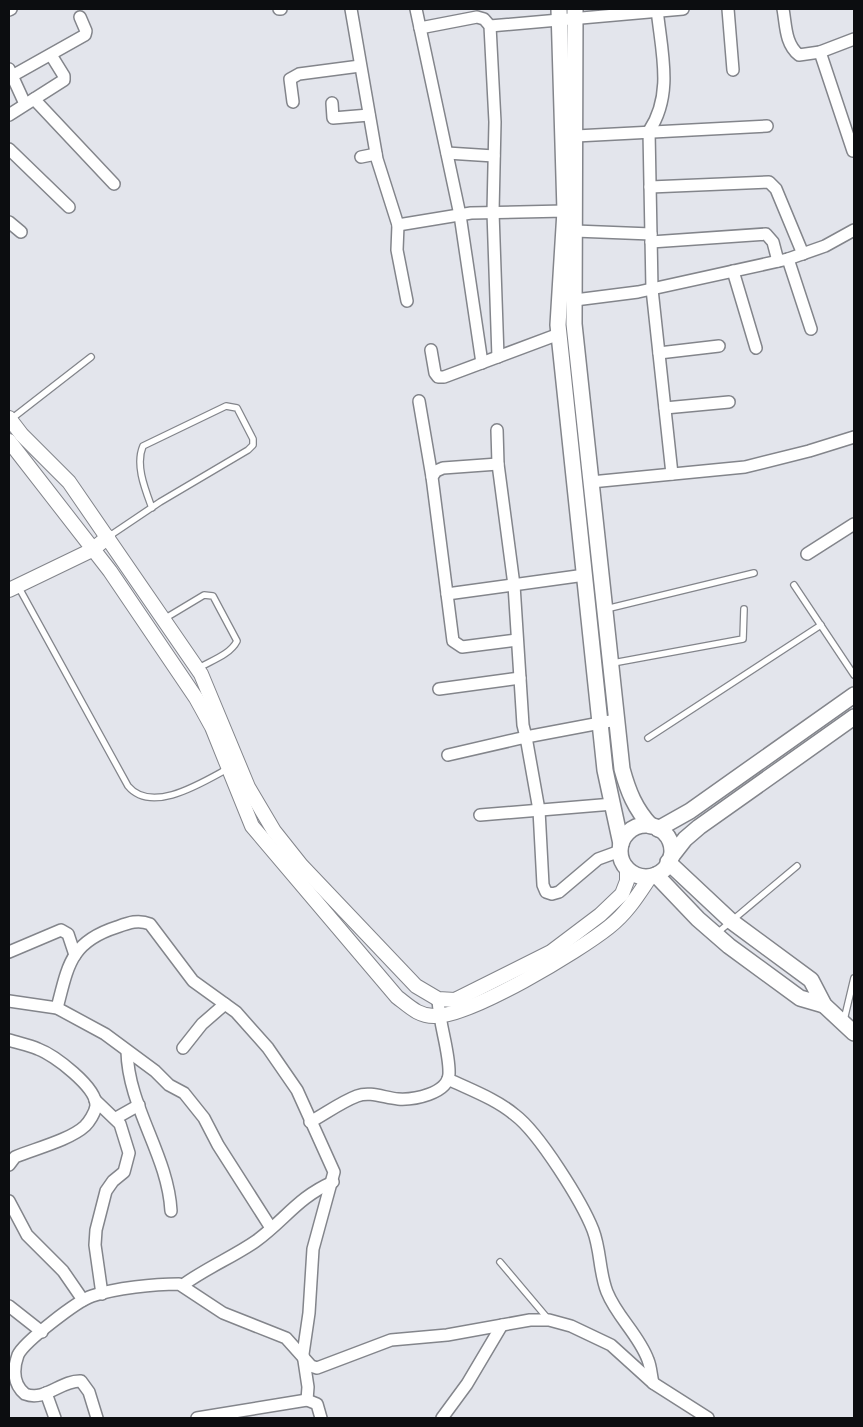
<svg xmlns="http://www.w3.org/2000/svg" width="863" height="1427" viewBox="0 0 863 1427" font-family="'Alegreya Sans',sans-serif">
	<rect width="100%" height="100%" fill="#e3e5ec"/>
	<g fill="none" stroke-linecap="round" stroke-linejoin="round">
		<defs>
			<g id="service">
				<polyline points="10,420 91,357"/>
				<path d="M 108,537 L 160,502 L 248,450 L 253,445 L 253,439 L 237,408 L 226,406 L 143,446 C 135,465 145,489 152,508"/>
				<polyline points="794,585 854,675"/>
				<path d="M 18,586 L 128,786 C 152,815 203,782 229,768"/>
				<polyline points="606,609 754,573"/>
				<path d="M 164,619 L 204,595 L 213,596 L 237,641 C 230,655 210,661 197,669"/>
				<polyline points="613,663 743,639 744,609"/>
				<polyline points="648,738 821,625"/>
				<polyline points="716,934 797,866"/>
				<polyline points="844,1020 854,978"/>
				<polyline points="500,1262 549,1320"/>
			</g>
			<g id="minor">
				<polyline points="279,9 281,9"/>
				<polyline points="351,9 377,159 398,225 471,213 565,211 573,213"/>
				<polyline points="416,9 460,215 482,363"/>
				<path d="M 657,9 C 661,50 674,94 649,131 L 652,289 L 672,474"/>
				<polyline points="728,9 733,70"/>
				<path d="M 783,9 C 786,25 785,44 799,55 L 820,52 L 854,39"/>
				<polyline points="9,10 11,9"/>
				<polyline points="490,26 683,9"/>
				<polyline points="420,28 477,17 484,19 490,26 495,122 493,212 498,357"/>
				<polyline points="820,52 853,151"/>
				<polyline points="9,69 25,104"/>
				<polyline points="12,76 85,35 86,31 80,17"/>
				<polyline points="34,99 114,184"/>
				<polyline points="293,102 290,79 299,74 360,66"/>
				<polyline points="332,103 333,118 369,115"/>
				<polyline points="9,115 64,80 64,76 51,55"/>
				<polyline points="576,136 767,126"/>
				<polyline points="9,149 69,207"/>
				<polyline points="447,153 494,156"/>
				<polyline points="361,157 376,154"/>
				<polyline points="650,187 769,182 776,189 803,254"/>
				<polyline points="9,222 21,232"/>
				<polyline points="398,225 397,250 407,301"/>
				<polyline points="575,231 651,234"/>
				<polyline points="651,242 766,234 773,242 778,261"/>
				<polyline points="788,259 811,329"/>
				<polyline points="733,271 756,348"/>
				<polyline points="575,300 638,292 788,259 825,246 854,230"/>
				<polyline points="431,350 435,373 438,377 444,377 559,334"/>
				<polyline points="659,353 719,346"/>
				<polyline points="419,401 432,477"/>
				<polyline points="665,408 729,402"/>
				<polyline points="497,430 498,464 514,585 523,725 526,737 616,720"/>
				<polyline points="498,464 443,468 436,471 432,477 447,594 585,575"/>
				<polyline points="591,482 745,467 809,451 854,437"/>
				<polyline points="807,554 854,524"/>
				<polyline points="447,594 453,641 462,647 517,640"/>
				<polyline points="439,689 520,678"/>
				<polyline points="448,755 526,737 539,810 543,885 546,892 552,894 559,892 598,859 620,851"/>
				<polyline points="480,815 613,804"/>
				<polyline points="9,952 61,930 68,934 75,955"/>
				<polyline points="9,1001 57,1008 105,1034 155,1071 169,1085 184,1093 204,1118 218,1145 271,1228"/>
				<path d="M 57,1008 C 68,966 70,942 117,927 C 128,923 138,919 150,924 L 193,981 L 236,1012 L 268,1048 L 297,1090 L 334,1172 L 313,1249 L 309,1313 L 303,1354 L 308,1387 L 307,1400"/>
				<path d="M 9,1040 C 18,1043 29,1045 38,1049 C 54,1055 97,1087 96,1106 C 95,1113 89,1122 85,1126 C 70,1140 34,1149 15,1157 L 9,1165"/>
				<polyline points="183,1048 202,1024 225,1004"/>
				<path d="M 127,1051 C 128,1107 168,1155 171,1211"/>
				<path d="M 448,1079 C 471,1090 496,1099 515,1115 C 539,1133 582,1202 593,1230 C 601,1251 599,1272 607,1292 C 617,1317 639,1335 648,1360 C 651,1367 651,1375 653,1383"/>
				<polyline points="95,1100 120,1124 129,1153 124,1172 113,1181 106,1191 96,1230 95,1245 102,1294"/>
				<polyline points="116,1118 139,1105"/>
				<path d="M 310,1122 C 325,1114 341,1102 357,1096 C 370,1091 385,1098 398,1099 C 413,1100 448,1094 449,1074 C 450,1053 439,1024 438,999"/>
				<polyline points="9,1201 27,1235 63,1271 83,1300"/>
				<path d="M 183,1285 C 206,1268 233,1257 256,1241 C 285,1220 298,1197 333,1182"/>
				<polyline points="9,1306 42,1332"/>
				<polyline points="46,1393 55,1418"/>
				<path d="M 97,1418 L 89,1392 L 81,1381 C 61,1380 45,1402 25,1394 C 13,1384 13,1369 18,1355 C 24,1342 77,1301 92,1296 C 116,1288 154,1284 179,1284 L 223,1313 L 286,1338 L 311,1366 L 317,1368 L 391,1340 L 447,1335 L 530,1320 L 549,1320 L 571,1326 L 611,1345 L 653,1383 L 708,1418"/>
				<polyline points="197,1418 307,1400 317,1404 321,1418"/>
				<polyline points="442,1418 467,1384 502,1325"/>
			</g>
			<g id="tertiary">
				<polyline points="9,418 22,435 69,482 201,674 248,787 274,831 301,865 416,986 438,999 455,1000 551,952 600,915 622,894 627,881 627,869"/>
				<path d="M 9,441 L 110,571 L 196,698 L 212,727 L 252,826 L 397,997 C 409,1006 418,1016 434,1016 C 470,1017 579,951 609,927 C 627,913 638,895 650,877"/>
				<polyline points="9,590 92,550 108,537"/>
			</g>
			<g id="secondary">
				<polyline points="559,9 565,211 558,325 605,770 621,844"/>
				<path d="M 575,9 L 574,324 L 622,769 C 628,791 635,809 651,826"/>
				<circle cx="646" cy="851" r="26"/>
				<polyline points="658,829 690,811 854,695"/>
				<polyline points="671,857 685,839 699,827 854,717"/>
				<polyline points="668,862 731,921 811,980 824,1005 854,1033"/>
				<polyline points="656,875 698,919 729,946 800,998 824,1005"/>
			</g>
		</defs>
		<use href="#service" stroke="#83858b" stroke-width="8"/>
		<use href="#minor" stroke="#83858b" stroke-width="14"/>
		<use href="#tertiary" stroke="#83858b" stroke-width="16"/>
		<use href="#secondary" stroke="#83858b" stroke-width="18"/>
		<use href="#service" stroke="#fff" stroke-width="5.5"/>
		<use href="#minor" stroke="#fff" stroke-width="11"/>
		<use href="#tertiary" stroke="#fff" stroke-width="14"/>
		<use href="#secondary" stroke="#fff" stroke-width="15"/>
	</g>
	<rect width="863" height="1427" fill="none" stroke="#0c0d10" stroke-width="20"/>
</svg>
